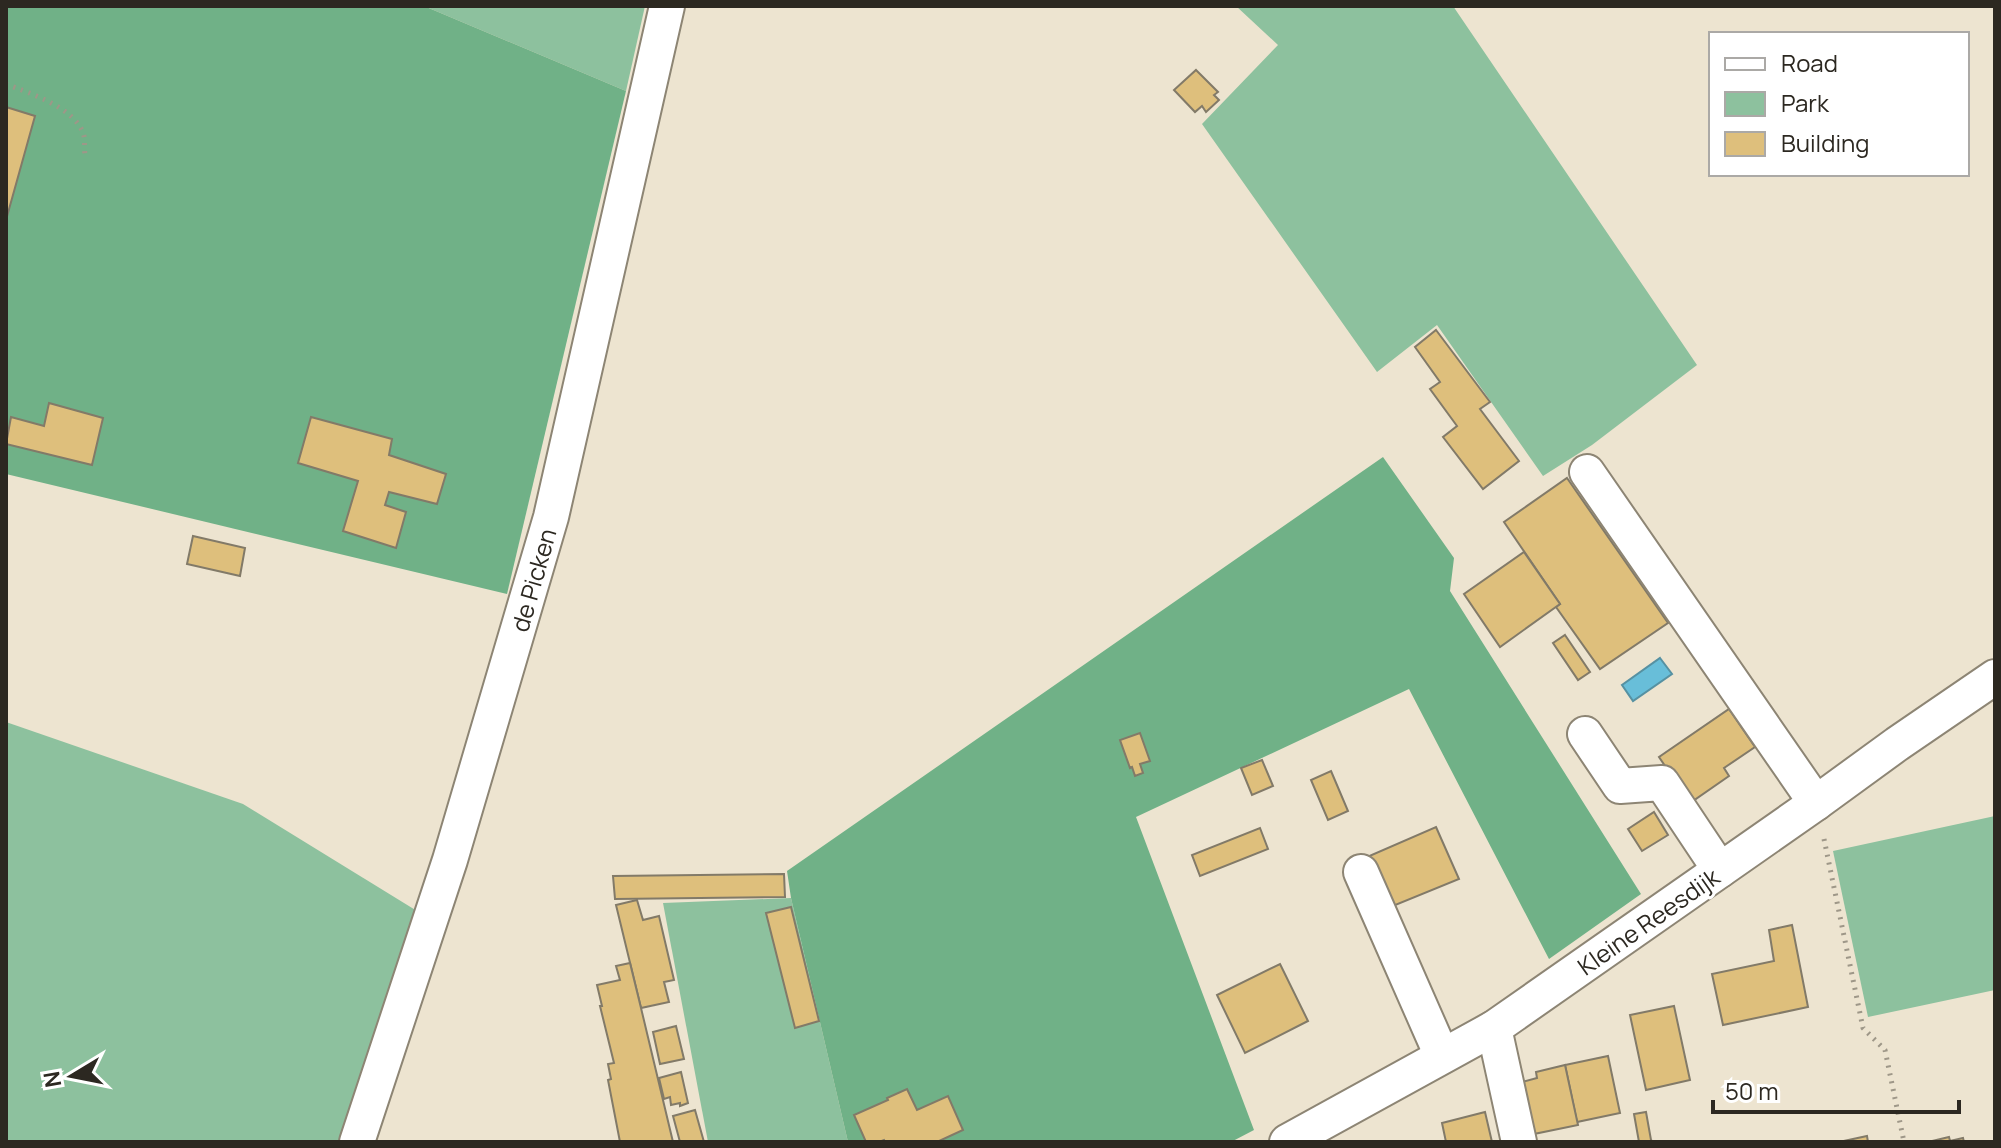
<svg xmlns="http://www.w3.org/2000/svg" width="2001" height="1148" viewBox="0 0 2001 1148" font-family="Manrope,sans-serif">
	<rect width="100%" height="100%" fill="#ede4d0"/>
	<g fill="#8dc19e">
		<polygon points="424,6 645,6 626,91"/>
		<polygon points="1236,6 1453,6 1697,365 1592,445 1543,476 1437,325 1377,372 1202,124 1278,45"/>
		<polygon points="6,722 243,804 417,911 341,1142 6,1142"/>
		<polygon points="1995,816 1995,990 1868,1017 1833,851"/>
		<polygon points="791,898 848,1142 708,1142 663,903"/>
	</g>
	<g fill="#70b187">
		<polygon points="6,6 424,6 626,91 507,594 6,474"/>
		<polygon points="1383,457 1454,558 1450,591 1641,894 1549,959 1409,689 1136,817 1254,1130 1231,1142 848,1142 791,898 787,871"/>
	</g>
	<polygon fill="#68bed9" stroke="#5691a2" stroke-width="2" points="1660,658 1672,674 1633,701 1622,685"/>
	<g fill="#debf7c" stroke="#827a68" stroke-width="2">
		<polygon points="1196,70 1218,92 1214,95 1219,100 1206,112 1202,106 1195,112 1174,90"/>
		<polygon points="6,107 35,116 6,220"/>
		<polygon points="1436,330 1490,402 1480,409 1519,461 1483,489 1443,437 1457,426 1430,389 1440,382 1415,347"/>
		<polygon points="49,403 103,418 92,465 6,444 11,417 44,426"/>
		<polygon points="311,417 392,439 389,455 446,474 437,504 389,492 385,505 406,512 396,548 343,531 358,481 298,463"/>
		<polygon points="1567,478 1668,623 1600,669 1556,607 1560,604 1504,522"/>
		<polygon points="193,536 245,548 240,576 187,564"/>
		<polygon points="1524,552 1560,604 1500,647 1464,594"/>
		<polygon points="1565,635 1590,672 1578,680 1553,643"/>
		<polygon points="1729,709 1755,747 1724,768 1729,776 1690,803 1659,757"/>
		<polygon points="1140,733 1150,761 1140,764 1143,773 1135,776 1132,767 1130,768 1120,740"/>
		<polygon points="1262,760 1273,786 1252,795 1241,768"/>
		<polygon points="1331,771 1348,811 1328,820 1311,780"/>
		<polygon points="1654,812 1668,835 1642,851 1628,829"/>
		<polygon points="1436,827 1459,879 1388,908 1367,857"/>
		<polygon points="1260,828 1268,849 1200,876 1192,855"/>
		<polygon points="784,874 785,897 615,899 613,876"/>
		<polygon points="637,900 643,920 659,916 674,980 664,982 669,1002 641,1008 616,905"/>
		<polygon points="791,907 819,1021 795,1028 766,913"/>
		<polygon points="1792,925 1808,1007 1723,1025 1712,974 1774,961 1769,930"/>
		<polygon points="630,963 641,1008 673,1142 620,1142 608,1080 611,1079 608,1064 614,1063 600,1006 602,1006 597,985 620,980 616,966"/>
		<polygon points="1280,964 1308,1021 1245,1053 1217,995"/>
		<polygon points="1674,1006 1690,1080 1646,1090 1630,1015"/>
		<polygon points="676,1026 684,1059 660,1064 653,1032"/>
		<polygon points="1608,1056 1620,1113 1577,1122 1565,1065"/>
		<polygon points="1565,1065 1578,1125 1529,1135 1518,1083 1537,1078 1536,1072"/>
		<polygon points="681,1072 688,1103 680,1106 680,1103 671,1105 670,1097 664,1099 659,1078"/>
		<polygon points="907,1089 917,1110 948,1096 963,1130 937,1142 885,1142 884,1140 879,1142 866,1142 854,1115 888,1100 887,1098"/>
		<polygon points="695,1110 704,1142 680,1142 673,1116"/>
		<polygon points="1485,1112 1492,1142 1446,1142 1442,1123"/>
		<polygon points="1646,1112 1651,1140 1653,1142 1639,1142 1634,1114"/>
		<polygon points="1867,1136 1868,1142 1839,1142"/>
		<polygon points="1949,1137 1950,1141 1963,1138 1964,1142 1928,1142"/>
	</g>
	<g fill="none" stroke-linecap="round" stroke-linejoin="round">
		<defs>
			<g id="minor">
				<polyline points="1587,472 1816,803"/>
				<polyline points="1585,734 1620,786 1662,783 1720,870"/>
				<polyline points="1361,872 1442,1056"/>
				<polyline points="1494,1028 1519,1142"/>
				<polyline points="357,1142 450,860 551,517 667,6"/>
				<polyline points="1287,1142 1494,1028 1816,803 1897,744 1995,677"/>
			</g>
		</defs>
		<use href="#minor" stroke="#8d8574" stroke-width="38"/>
		<g stroke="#9e9788" stroke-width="5" stroke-dasharray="2 6" stroke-linecap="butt">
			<path d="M 6,84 C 29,93 77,108 84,136 C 85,142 84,149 85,155"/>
			<polyline points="1824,839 1863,1028 1885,1050 1904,1142"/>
		</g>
		<use href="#minor" stroke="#fff" stroke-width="34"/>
	</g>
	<g text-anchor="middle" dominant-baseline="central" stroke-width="6" stroke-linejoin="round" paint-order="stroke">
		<g font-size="24" fill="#2c2821" stroke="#fff">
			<text transform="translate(533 580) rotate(-74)">de Picken</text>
			<text transform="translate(1648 921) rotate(-35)">Kleine Reesdijk</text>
		</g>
	</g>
	<rect width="2001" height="1148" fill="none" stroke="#2c2821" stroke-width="16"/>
	<rect x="1709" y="32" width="260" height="144" fill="#ffffff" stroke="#aba9a6" stroke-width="2"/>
	<rect x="1725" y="58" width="40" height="12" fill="#ffffff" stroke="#aba9a6" stroke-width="2"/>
	<text x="1781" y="72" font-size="24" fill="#2c2821">Road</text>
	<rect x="1725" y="92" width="40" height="24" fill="#8dc19e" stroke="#aba9a6" stroke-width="2"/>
	<text x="1781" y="112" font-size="24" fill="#2c2821">Park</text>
	<rect x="1725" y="132" width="40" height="24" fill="#debf7c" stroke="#aba9a6" stroke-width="2"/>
	<text x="1781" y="152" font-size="24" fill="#2c2821">Building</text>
	<g transform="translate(72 1076) rotate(260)" stroke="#ffffff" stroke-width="6" paint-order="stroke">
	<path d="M0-6L14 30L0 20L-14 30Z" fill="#2c2821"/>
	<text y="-12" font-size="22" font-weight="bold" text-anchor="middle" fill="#2c2821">N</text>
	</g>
	<path d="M1713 1100v12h246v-12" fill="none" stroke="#2c2821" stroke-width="4"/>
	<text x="1725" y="1100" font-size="24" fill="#2c2821" stroke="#ffffff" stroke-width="6" paint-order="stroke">50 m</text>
</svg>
